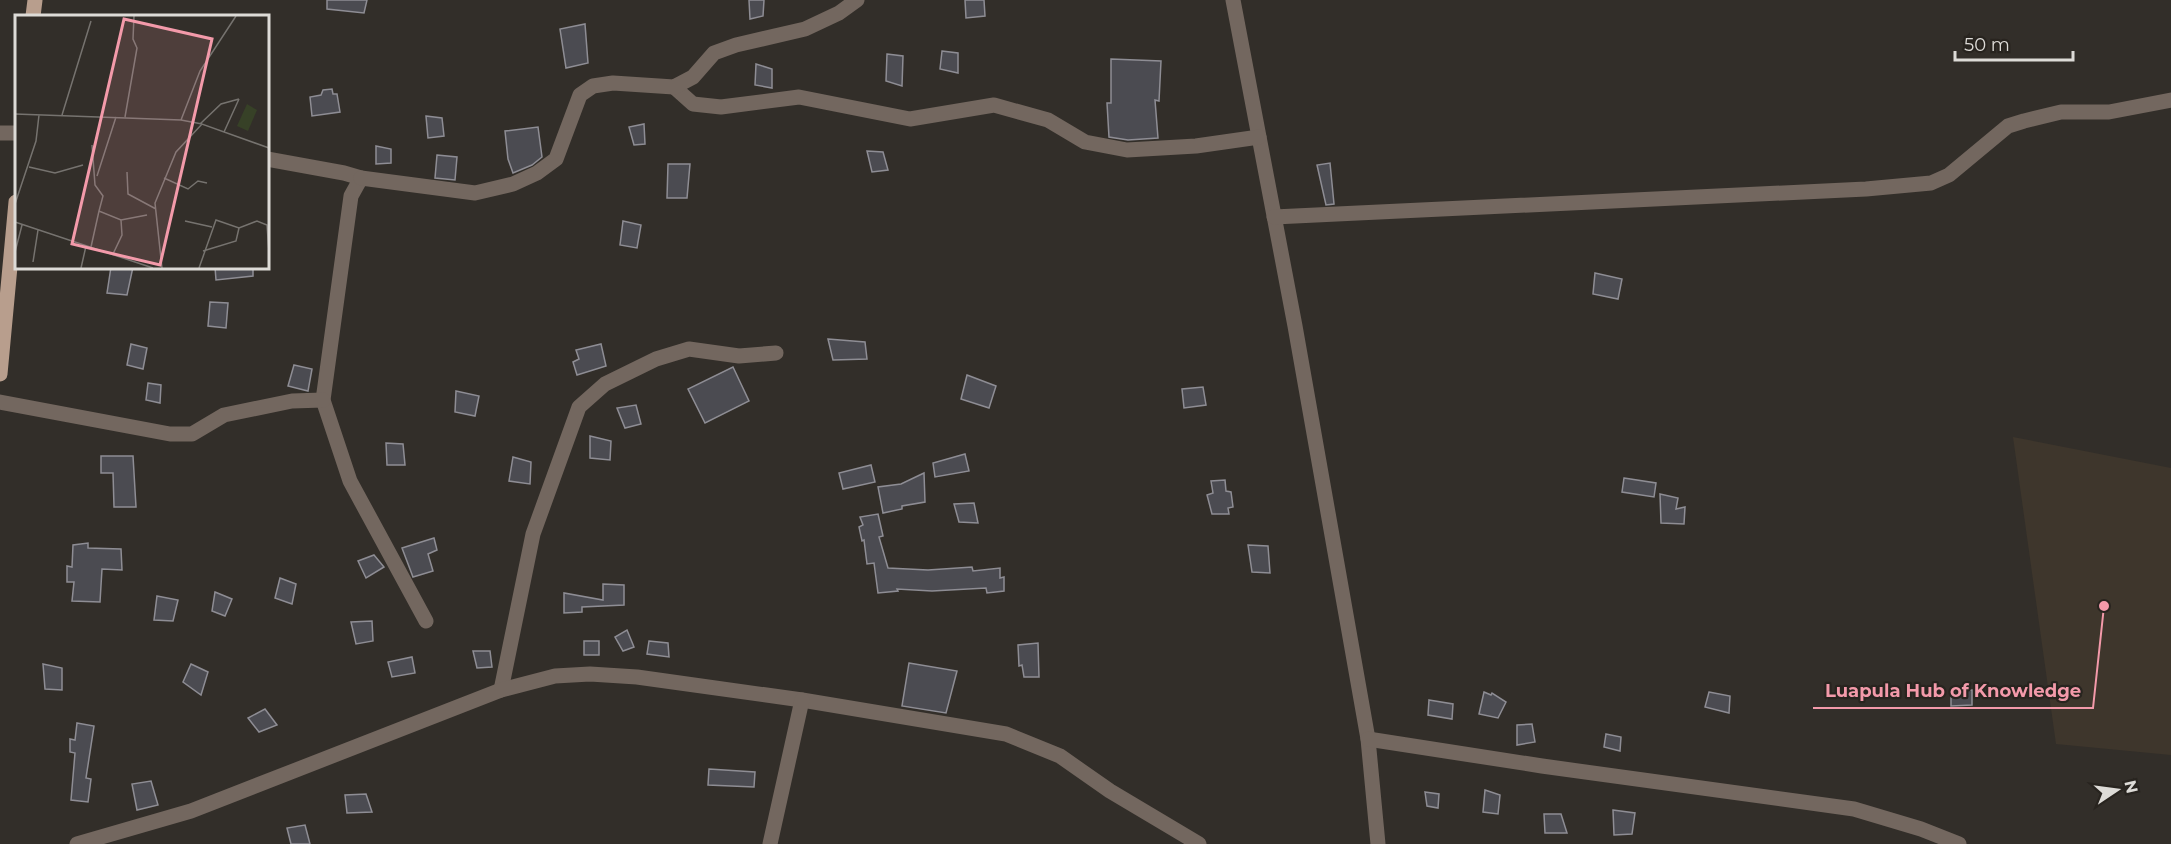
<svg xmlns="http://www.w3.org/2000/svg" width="2171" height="844" viewBox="0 0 2171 844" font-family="Montserrat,sans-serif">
	<rect width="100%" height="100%" fill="#322e29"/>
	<polygon fill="#3e362c" points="2013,437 2171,468 2171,755 2056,744"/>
	<g fill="#4b4b51" stroke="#8e8d94" stroke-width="1.5">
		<polygon points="327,0 367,0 364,13 327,9"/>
		<polygon points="749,0 764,0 763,16 750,19"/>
		<polygon points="965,0 984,0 985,16 966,18"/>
		<polygon points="585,24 588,63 566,68 560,29"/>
		<polygon points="942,51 958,53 958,73 940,69"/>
		<polygon points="887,54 903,56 902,86 886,81"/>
		<polygon points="1111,59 1161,61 1159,101 1155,100 1158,138 1128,140 1109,137 1107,103 1111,103"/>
		<polygon points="756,64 772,69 772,88 755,85"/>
		<polygon points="332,89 333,94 337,94 340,112 312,116 310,97 321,95 323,90"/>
		<polygon points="426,116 442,118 444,136 428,138"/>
		<polygon points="644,124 645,144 634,145 629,127"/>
		<polygon points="538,127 542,157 532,165 513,173 508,159 505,131"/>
		<polygon points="376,146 391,149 391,163 376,164"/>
		<polygon points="867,151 883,152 888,170 872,172"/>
		<polygon points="437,155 457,157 455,180 435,178"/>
		<polygon points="1330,163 1334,204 1326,205 1317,165"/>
		<polygon points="668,164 690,164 687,198 667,198"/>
		<polygon points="623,221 641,225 637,248 620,245"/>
		<polygon points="111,267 133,267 127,295 107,293"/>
		<polygon points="215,267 253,267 253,276 216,280"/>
		<polygon points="1595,273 1622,279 1618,299 1593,294"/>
		<polygon points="210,302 228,303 226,328 208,326"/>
		<polygon points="828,339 865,342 867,359 833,360"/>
		<polygon points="131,344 147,348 143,369 127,365"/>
		<polygon points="601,344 606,366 577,375 573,362 579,359 576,350"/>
		<polygon points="294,365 312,369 308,391 288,386"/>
		<polygon points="733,367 749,401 705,423 688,389"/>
		<polygon points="967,375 996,386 989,408 961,399"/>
		<polygon points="148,383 161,385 160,403 146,400"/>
		<polygon points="1203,387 1206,405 1184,408 1182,389"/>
		<polygon points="456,391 479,396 475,416 455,412"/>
		<polygon points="636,405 641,424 625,428 617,408"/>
		<polygon points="590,436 611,441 610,460 590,458"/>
		<polygon points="386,443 403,444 405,465 387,465"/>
		<polygon points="965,454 969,471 935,477 933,463"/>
		<polygon points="101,456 133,456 136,507 114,507 113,473 101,473"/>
		<polygon points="513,457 531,462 530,484 509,481"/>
		<polygon points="871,465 875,482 843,489 839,473"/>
		<polygon points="924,473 925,502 902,506 902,509 883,513 878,487 901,484"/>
		<polygon points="1624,478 1656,483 1654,497 1622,492"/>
		<polygon points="1225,480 1226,491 1231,492 1233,507 1228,508 1229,514 1212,514 1207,495 1213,493 1211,481"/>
		<polygon points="1660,494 1678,498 1676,509 1685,507 1684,524 1661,523"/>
		<polygon points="974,503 978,523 959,522 954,504"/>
		<polygon points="878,514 883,536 879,537 888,568 928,570 972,567 973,571 1000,568 1000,578 1004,577 1004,591 987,593 986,588 932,591 897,589 898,591 878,593 874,563 867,564 864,540 862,541 859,527 863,525 860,517"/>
		<polygon points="434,538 437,550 428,554 433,571 413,577 402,548"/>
		<polygon points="88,543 88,548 121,549 122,570 102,569 100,602 72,601 74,582 67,582 67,566 72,567 73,545"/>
		<polygon points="1248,545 1268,546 1270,573 1252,572"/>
		<polygon points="374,555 384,567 366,578 358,561"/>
		<polygon points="280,578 296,584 292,604 275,598"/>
		<polygon points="603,584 624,585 624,605 582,607 582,612 564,613 564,593 603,600"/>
		<polygon points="215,592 232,599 225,616 212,611"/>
		<polygon points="157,596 178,600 173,621 154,620"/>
		<polygon points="372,621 373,641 356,644 351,622"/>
		<polygon points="627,630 634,647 623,651 615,637"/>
		<rect x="584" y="641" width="15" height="14"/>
		<polygon points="649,641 668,643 669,657 647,654"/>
		<polygon points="1038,643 1039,677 1024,677 1022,665 1019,666 1018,645"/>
		<polygon points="473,651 490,651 492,667 477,668"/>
		<polygon points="412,657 415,673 392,677 388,662"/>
		<polygon points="909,663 957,671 946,713 902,706"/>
		<polygon points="43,664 62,668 62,690 45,689"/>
		<polygon points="191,664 208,672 201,695 183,682"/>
		<polygon points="1972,690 1972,705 1951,706 1951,691"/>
		<polygon points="1484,692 1491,695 1492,693 1506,702 1498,718 1479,714"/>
		<polygon points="1709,692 1730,696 1729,713 1705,707"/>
		<polygon points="1429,700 1453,704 1452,719 1428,715"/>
		<polygon points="265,709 277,725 259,732 248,718"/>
		<polygon points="77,723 94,726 86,778 91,779 88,802 71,800 75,753 70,752 70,739 75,740"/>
		<polygon points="1532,724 1535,742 1517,745 1517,725"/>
		<polygon points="1606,734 1621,737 1620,751 1604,747"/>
		<polygon points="709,769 755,772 754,787 708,785"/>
		<polygon points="151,781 158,805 137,810 132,784"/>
		<polygon points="1485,790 1500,795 1498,814 1483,812"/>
		<polygon points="1425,792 1439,794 1438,808 1427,806"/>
		<polygon points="366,794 372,812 347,813 345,795"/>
		<polygon points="1613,810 1635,813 1632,834 1614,835"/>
		<polygon points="1544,814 1561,814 1567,833 1545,833"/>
		<polygon points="305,825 310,844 291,844 287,828"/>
	</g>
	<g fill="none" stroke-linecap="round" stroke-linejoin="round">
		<g stroke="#73675f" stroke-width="15">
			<polyline points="1233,0 1295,326 1368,739 1378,844"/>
			<polyline points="674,87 693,104 721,107 799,97 910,119 994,105 1048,120 1085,142 1127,150 1196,146 1259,137"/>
			<polyline points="0,133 16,133"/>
			<polyline points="267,159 344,173 361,178 351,196 323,400 350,481 426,621"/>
			<polyline points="361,178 475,193 513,184 537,173 556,159 580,95 593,86 613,83 674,87 693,77 714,53 736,45 805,29 839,13 857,0"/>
			<polyline points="1274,217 1866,189 1931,183 1949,175 2008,126 2024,121 2061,112 2109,112 2171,100"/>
			<polyline points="0,402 170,434 192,434 224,415 292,401 323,400"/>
			<polyline points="501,690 533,534 579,407 605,384 656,359 689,349 739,356 776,353"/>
			<polyline points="1368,739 1542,766 1854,809 1921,829 1959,844"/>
			<polyline points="77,844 191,811 501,690 555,676 590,674 637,677 802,700 1006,734 1060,756 1110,791 1199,844"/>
			<polyline points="770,844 802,700"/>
		</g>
		<g stroke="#b89e8d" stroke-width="15">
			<polyline points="33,16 35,0"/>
			<polyline points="0,374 16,202"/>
		</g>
	</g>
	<g transform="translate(15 15)">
		<rect width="254" height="254" fill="#322e29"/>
		<path d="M 232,89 L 242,95 L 233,116 L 222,111 Z" fill="#374127"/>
		<path fill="none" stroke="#76736f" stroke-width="1.5" d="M 0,99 L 166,105 L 187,109M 47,100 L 76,6M 110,102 L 122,33 L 118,24 L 119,1M 166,105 L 185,56 L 221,1M 185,109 L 206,89 L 224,84M 209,117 L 224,84M 77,130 L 80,170 L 88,181 L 84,196M 14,152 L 40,158 L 68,150M 112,157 L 113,179 L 141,194M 82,161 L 101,102M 149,163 L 173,174 L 183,166 L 192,168M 0,189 L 21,126 L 24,100M 170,206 L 197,212M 0,207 L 138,253M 76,232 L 84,196 L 106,205 L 132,200M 188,236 L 221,226 L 224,213M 0,237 L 7,210M 98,239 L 107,220 L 106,205M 18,247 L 23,215M 66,253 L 71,231M 147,253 L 140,188 L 161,137 L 187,109 L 254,133M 184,253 L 201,205 L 224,213 L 242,206 L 252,210 L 254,237"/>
		<path fill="#f39aaa" fill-opacity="0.15" stroke="#f39aaa" stroke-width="3" d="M 109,4 L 197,24 L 145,250 L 57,229 Z"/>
		<rect width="254" height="254" fill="none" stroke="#dddbd7" stroke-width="3"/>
	</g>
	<path fill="none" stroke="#f39aaa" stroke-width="2" d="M2104 606L2093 708H1813"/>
	<circle fill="#f39aaa" stroke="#28241f" stroke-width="2" cx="2104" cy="606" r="6"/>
	<g font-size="18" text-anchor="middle" font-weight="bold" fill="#f39aaa" stroke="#28241f" stroke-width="4.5" stroke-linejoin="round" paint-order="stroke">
		<text x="1953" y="697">Luapula Hub of Knowledge</text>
	</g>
	<g transform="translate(2117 790) rotate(77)" stroke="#28241f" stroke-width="4.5" paint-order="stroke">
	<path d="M0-4.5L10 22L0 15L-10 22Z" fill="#dddbd7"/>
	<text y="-9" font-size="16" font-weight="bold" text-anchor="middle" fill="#dddbd7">N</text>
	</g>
	<path d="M1955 51v9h118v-9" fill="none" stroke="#dddbd7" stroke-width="3"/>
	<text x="1964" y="51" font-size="18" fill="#dddbd7" stroke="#28241f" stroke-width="4.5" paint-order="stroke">50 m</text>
</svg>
